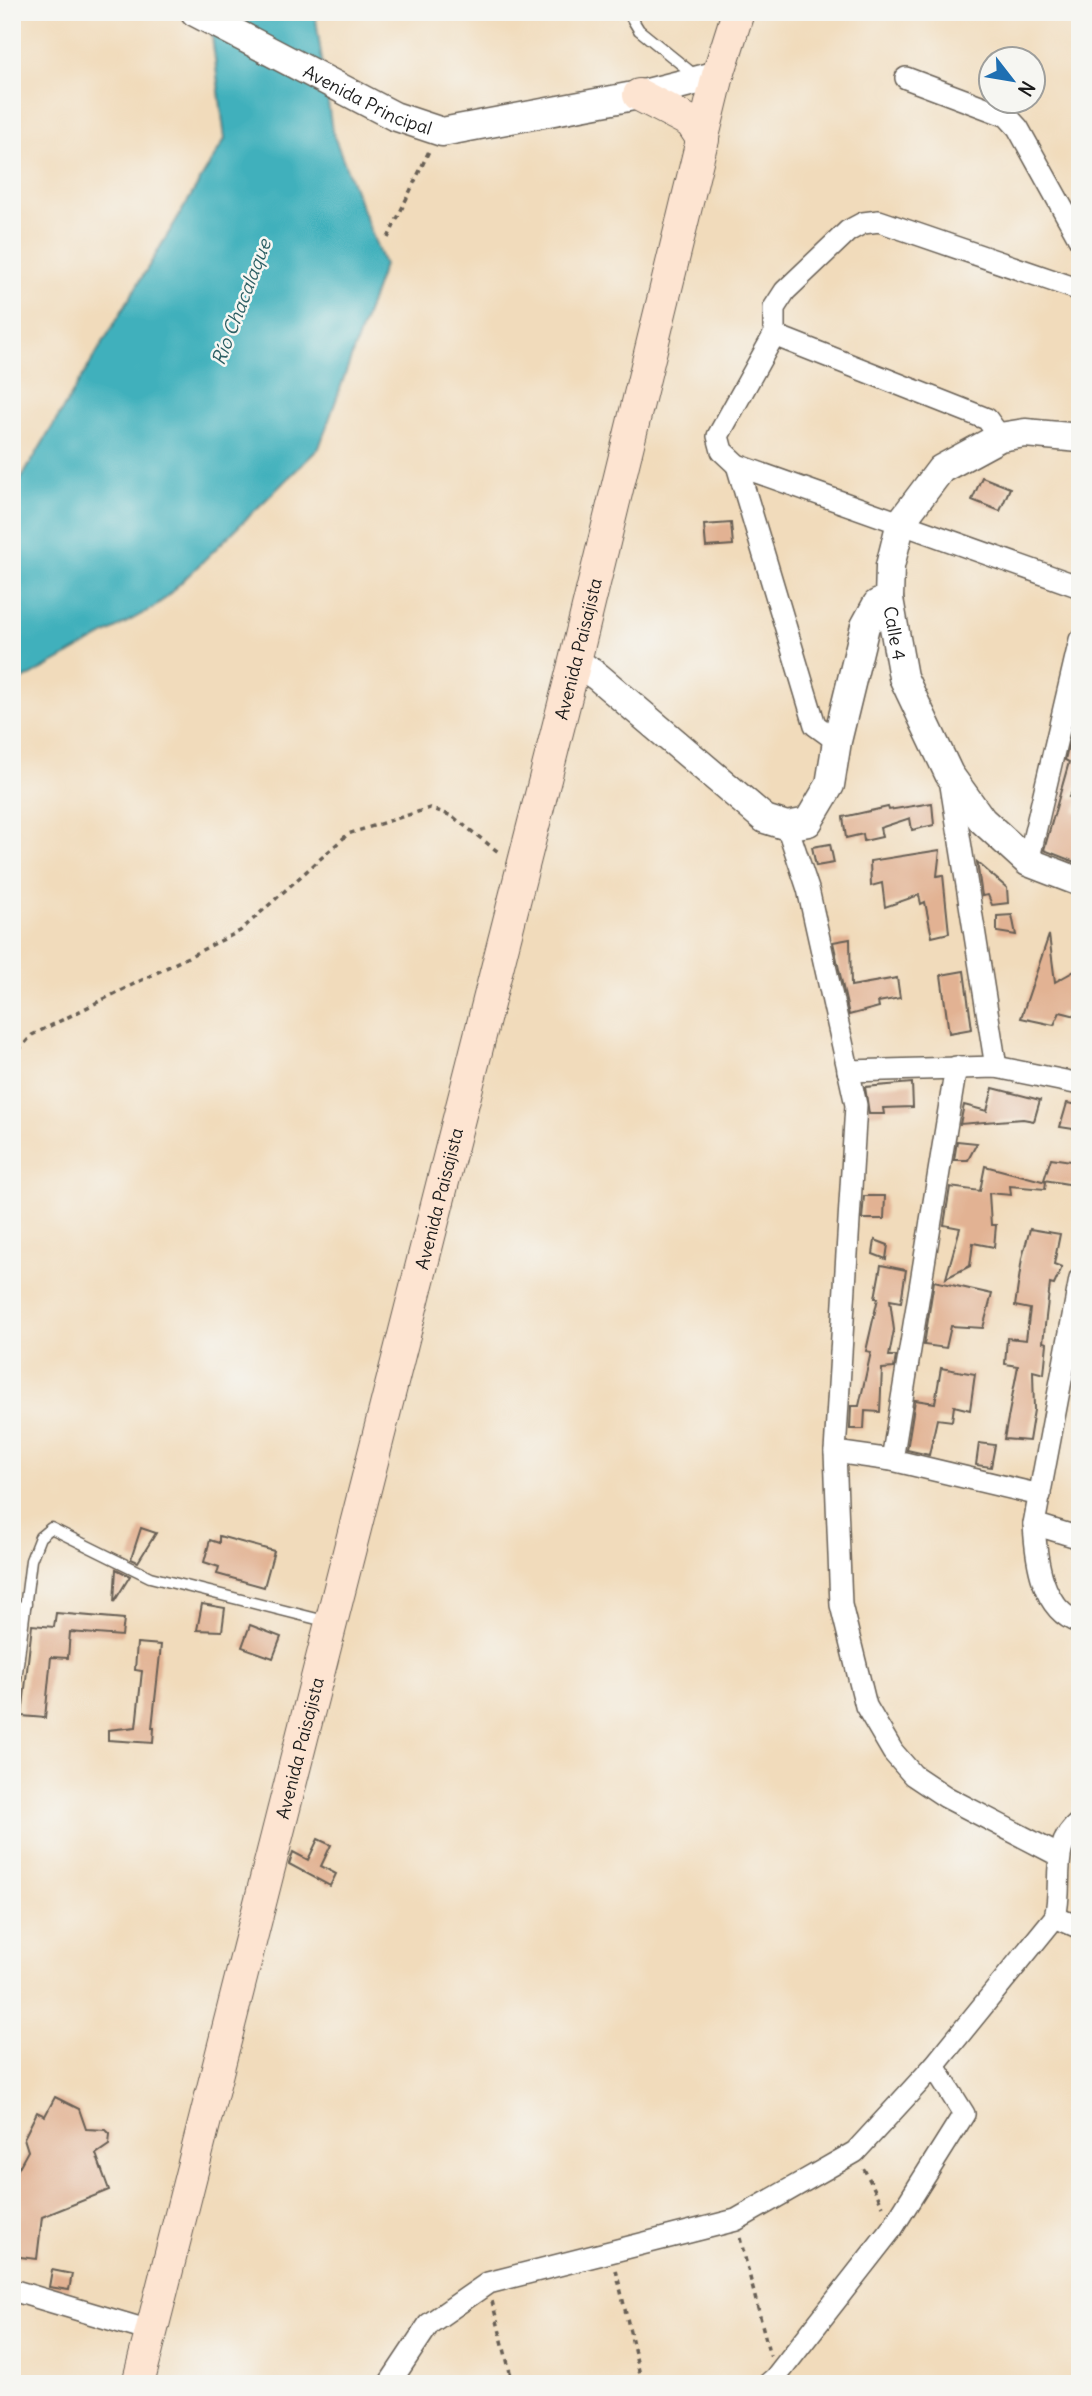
<svg xmlns="http://www.w3.org/2000/svg" width="1092" height="2396" viewBox="0 0 1092 2396" font-family="Delius,sans-serif">
	<rect width="100%" height="100%" fill="#f6f6f2"/>
	<filter id="ink" filterUnits="userSpaceOnUse"><feTurbulence type="fractalNoise" baseFrequency=".0143" numOctaves="2"/><feDisplacementMap in="SourceGraphic" scale="14" xChannelSelector="R" yChannelSelector="G"/><feConvolveMatrix kernelMatrix="1 2 1 2 8 2 1 2 1" color-interpolation-filters="sRGB"/></filter>
	<filter id="wash" filterUnits="userSpaceOnUse"><feTurbulence type="fractalNoise" baseFrequency=".00686" numOctaves="4" result="noise"/><feDisplacementMap in="SourceGraphic" scale="28" xChannelSelector="R" yChannelSelector="G"/><feGaussianBlur stdDeviation="1.57" result="paint"/><feColorMatrix in="noise" values="0 0 0 0 0 0 0 0 0 0 0 0 0 0 0 0 0 1.4 0 .05"/><feComposite in="paint" operator="in"/></filter>
	<g filter="url(#wash)">
		<rect width="100%" height="100%" fill="#f1dbbb"/>
		<polygon fill="#41b0bc" stroke="#2e666c" stroke-width="2" points="209,12 315,12 332,131 384,265 319,448 158,605 12,686 12,494 225,139"/>
		<g id="blocks">
			<g fill="#e2b293">
				<polygon points="982,477 1010,488 1000,511 972,500"/>
				<polygon points="731,523 733,545 706,547 704,525"/>
				<polygon points="1070,738 1080,738 1080,779 1069,797 1079,800 1074,811 1080,813 1080,864 1044,850 1069,762 1065,760"/>
				<polygon points="932,803 934,825 912,830 910,818 880,828 882,837 864,841 863,834 846,838 843,817 888,807 889,810"/>
				<polygon points="830,844 834,863 816,866 812,847"/>
				<polygon points="940,850 937,876 943,875 949,933 932,937 925,902 921,904 919,895 885,907 882,883 871,886 870,861"/>
				<polygon points="977,862 1007,888 1008,903 992,905 988,895 982,896"/>
				<polygon points="1012,915 1016,935 997,932 997,916"/>
				<polygon points="1049,935 1055,982 1080,968 1080,1017 1060,1012 1054,1025 1021,1018"/>
				<polygon points="850,939 851,986 897,978 900,998 878,1002 879,1007 849,1015 833,942"/>
				<polygon points="964,971 972,1029 949,1033 941,975"/>
				<polygon points="912,1083 913,1107 883,1108 884,1114 869,1114 865,1087"/>
				<polygon points="993,1088 1040,1100 1034,1121 1023,1119 960,1124 964,1105 987,1111"/>
				<polygon points="1067,1103 1080,1105 1080,1130 1060,1127"/>
				<polygon points="957,1141 977,1143 968,1160 954,1160"/>
				<polygon points="1051,1158 1078,1162 1074,1185 1044,1180"/>
				<polygon points="985,1166 1046,1182 1045,1189 1010,1186 1011,1195 989,1193 991,1225 996,1225 994,1247 973,1243 970,1266 946,1278 960,1228 944,1225 950,1187 980,1191"/>
				<polygon points="864,1196 885,1196 884,1219 862,1219"/>
				<polygon points="1030,1229 1060,1234 1054,1264 1062,1267 1054,1285 1050,1284 1043,1342 1047,1343 1044,1374 1033,1371 1034,1410 1029,1441 1004,1439 1018,1366 1005,1364 1007,1338 1026,1340 1030,1309 1015,1306 1022,1258"/>
				<polygon points="875,1240 888,1245 886,1259 873,1254"/>
				<polygon points="881,1265 906,1270 901,1302 890,1300 894,1330 889,1356 896,1356 894,1368 882,1369 880,1412 865,1411 864,1429 850,1429 851,1406 859,1406 871,1352 866,1351 878,1298 875,1298"/>
				<polygon points="934,1281 992,1294 983,1328 951,1326 946,1348 924,1345"/>
				<polygon points="941,1368 975,1374 970,1410 954,1406 952,1421 937,1419 929,1455 907,1450 915,1400 935,1403"/>
				<polygon points="979,1443 995,1445 991,1467 976,1465"/>
				<polygon points="141,1528 156,1533 138,1562 131,1559"/>
				<polygon points="219,1536 274,1551 264,1587 217,1574 219,1567 204,1562 210,1540 219,1543"/>
				<polygon points="116,1569 130,1576 114,1602"/>
				<polygon points="202,1604 225,1608 222,1631 197,1630"/>
				<polygon points="56,1613 124,1619 122,1636 70,1632 68,1658 51,1657 45,1718 22,1716 32,1625 54,1627"/>
				<polygon points="250,1625 281,1637 273,1658 242,1647"/>
				<polygon points="137,1643 161,1645 152,1728 154,1728 153,1743 108,1740 108,1730 136,1727 142,1671 135,1670"/>
				<polygon points="318,1839 331,1845 321,1866 336,1874 330,1886 289,1864 293,1852 308,1860"/>
				<polygon points="55,2097 79,2109 86,2129 106,2130 110,2134 109,2145 96,2154 109,2190 42,2217 37,2259 12,2256 15,2207 12,2205 12,2180 28,2151 24,2138 37,2112 45,2116"/>
				<polygon points="52,2270 72,2274 69,2290 49,2287"/>
			</g>
		</g>
	</g>
	<g filter="url(#ink)">
		<use href="#blocks" fill-opacity="0" stroke="#675f54" stroke-width="2"/>
		<g fill="none" stroke-linecap="round" stroke-linejoin="round">
			<defs>
				<g id="service">
					<polyline points="628,12 639,30 697,77"/>
					<polyline points="12,1613 26,1604"/>
					<polyline points="12,1712 31,1560 40,1537 51,1528 150,1577 329,1622"/>
				</g>
				<g id="minor">
					<polyline points="906,78 1007,116 1018,128 1080,240"/>
					<polyline points="1080,290 879,221 863,223 848,231 785,291 774,308 774,335 718,436 722,451 737,465 1080,587"/>
					<polyline points="774,335 987,419 1000,437"/>
					<polyline points="737,465 815,725 837,741"/>
					<polyline points="950,779 996,1067"/>
					<polyline points="787,826 808,889 856,1105 835,1452 841,1605 866,1706 893,1752 913,1775 946,1797 1058,1855"/>
					<polyline points="1028,862 1080,640"/>
					<polyline points="848,1071 996,1067 1080,1084"/>
					<path d="M 1080,1279 L 1034,1524 C 1036,1558 1041,1610 1080,1623"/>
					<polyline points="835,1452 892,1460 1040,1495"/>
					<polyline points="892,1460 956,1067"/>
					<polyline points="1034,1524 1080,1538"/>
					<polyline points="1055,1917 1080,1928"/>
					<polyline points="12,2290 150,2331"/>
					<path d="M 389,2384 L 429,2324 L 488,2283 L 736,2220 L 855,2152 L 934,2066 L 1055,1917 C 1064,1884 1048,1846 1080,1822"/>
					<polyline points="768,2384 775,2378 893,2227 964,2114 934,2066"/>
				</g>
				<g id="tertiary">
					<path id="s1" d="M 195,12 L 394,116 L 442,132 L 639,95 L 718,75"/>
					<path id="s2" d="M 1080,438 L 1025,433 L 1000,437 L 941,469 L 901,522 L 890,566 L 889,599 L 903,677 L 949,774 L 982,820 L 1028,862 L 1080,882"/>
					<polyline points="575,661 598,677 765,819 787,826 808,822 830,785 837,741 865,626 877,604 889,599"/>
				</g>
				<g id="secondary">
					<polyline points="639,95 691,122 703,140"/>
					<path id="s3" d="M 138,2384 L 575,661 L 718,75 L 738,12"/>
				</g>
			</defs>
			<use href="#service" stroke="#675f54" stroke-width="13"/>
			<use href="#minor" stroke="#675f54" stroke-width="24"/>
			<use href="#tertiary" stroke="#675f54" stroke-width="31"/>
			<use href="#secondary" stroke="#675f54" stroke-width="34"/>
			<g stroke="#675f54" stroke-width="3.5" stroke-dasharray="5 5" stroke-linecap="butt">
				<polyline points="388,238 429,151"/>
				<polyline points="12,1058 32,1035 240,931 348,834 430,808 452,816 501,854"/>
				<polyline points="864,2169 883,2206"/>
				<polyline points="740,2238 770,2356"/>
				<polyline points="616,2270 642,2384"/>
				<polyline points="492,2301 513,2384"/>
			</g>
			<use href="#service" stroke="#fff" stroke-width="10"/>
			<use href="#minor" stroke="#fff" stroke-width="21"/>
			<use href="#tertiary" stroke="#fff" stroke-width="28"/>
			<use href="#secondary" stroke="#fde4d1" stroke-width="32"/>
		</g>
	</g>
	<g text-anchor="middle" dominant-baseline="central" stroke-width="5" stroke-linejoin="round" paint-order="stroke">
		<g font-size="18" fill="#1c1c1c" stroke="#f6f6f2">
			<text stroke="none"><textPath href="#s1" startOffset="194">Avenida Principal</textPath></text>
			<text stroke="none"><textPath href="#s2" startOffset="327">Calle 4</textPath></text>
			<text stroke="none"><textPath href="#s3" startOffset="1790">Avenida Paisajista</textPath></text>
			<text stroke="none"><textPath href="#s3" startOffset="1223">Avenida Paisajista</textPath></text>
			<text stroke="none"><textPath href="#s3" startOffset="656">Avenida Paisajista</textPath></text>
		</g>
		<g font-size="19" font-style="italic" fill="#2d5f64" stroke="#f6f6f2">
			<text transform="translate(241 302) rotate(-69)">Río Chacalaque</text>
		</g>
	</g>
	<rect width="1092" height="2396" fill="none" stroke="#f6f6f2" stroke-width="42"/>
	<g transform="translate(1012 80) rotate(121)"><circle r="33" fill="#f6f6f2" stroke="#9f9f9c" stroke-width="2"/>
	<path d="M0-5L12 26L0 18L-12 26Z" fill="#1f6fb2"/>
	<text y="-10" font-size="19" font-weight="bold" text-anchor="middle" fill="#1c1c1c">N</text>
	</g>
</svg>
